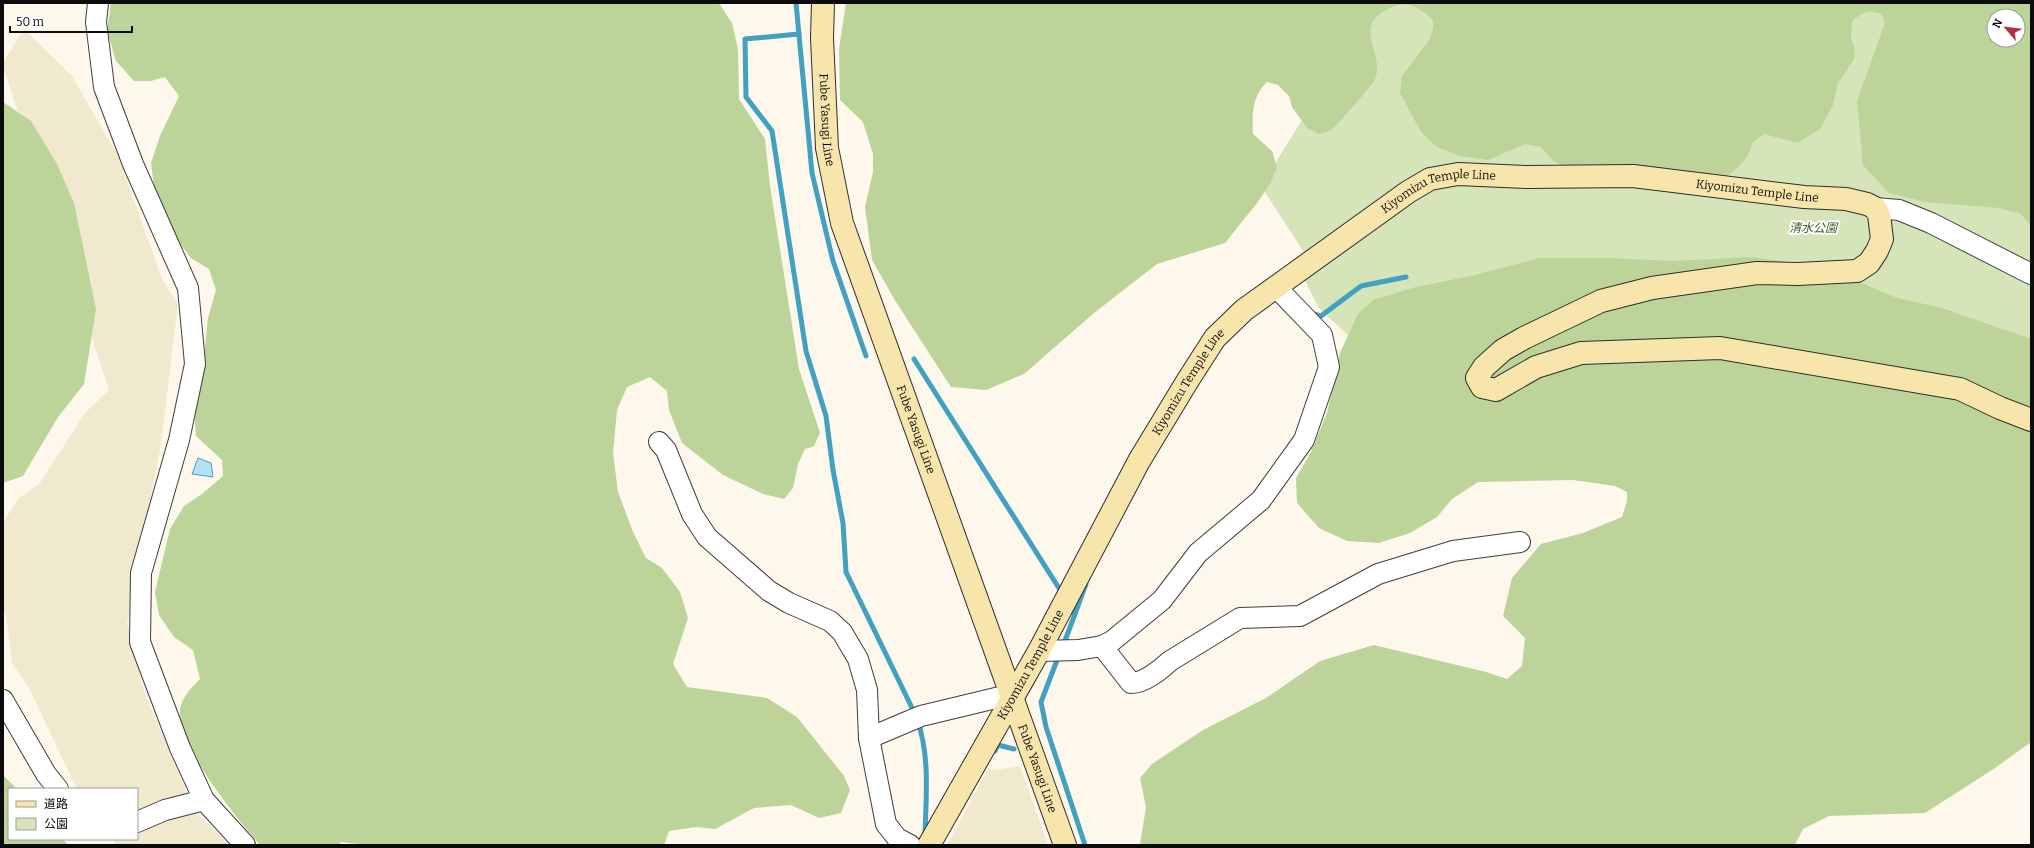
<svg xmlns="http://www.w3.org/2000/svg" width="2034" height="848" viewBox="0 0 2034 848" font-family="Bitter,'Noto Sans JP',serif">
	<rect width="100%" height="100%" fill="#fdf7ec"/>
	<g fill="#f1e9ce">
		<polygon points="24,29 72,76 118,156 162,279 178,304 161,444 127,623 145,694 195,812 230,845 116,845 113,839 137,839 137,789 77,789 29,688 12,663 6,615 3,611 3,522 19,498 40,483 85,413 109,390 3,66 3,63"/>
		<polygon points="1020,766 1048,845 947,845 989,768 996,770"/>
	</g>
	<path fill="#d5e4b9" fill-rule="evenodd" d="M 1360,3 L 2031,3 L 2031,510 L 1349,336 L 1319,308 L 1304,279 L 1307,257 L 1261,186 L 1307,112 ZM 1994,16 L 2018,16 L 2018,40 L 1994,40 Z"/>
	<g fill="#bcd499" fill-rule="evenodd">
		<path d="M 111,3 L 719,3 L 732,23 L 738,49 L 739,99 L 765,139 L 770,186 L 799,369 L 820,433 L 814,446 L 805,449 L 798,464 L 793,488 L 784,499 L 763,494 L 723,475 L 682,443 L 669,410 L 667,391 L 650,377 L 627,387 L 617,410 L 613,453 L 618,492 L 633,532 L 646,558 L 662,568 L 680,592 L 688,618 L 673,664 L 687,687 L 767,698 L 797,717 L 844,776 L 850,790 L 841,813 L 819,818 L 791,805 L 754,808 L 715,829 L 696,827 L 669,831 L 664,845 L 367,845 L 341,842 L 339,845 L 260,845 C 235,816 183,753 180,715 C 179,700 190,689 200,679 L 193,650 L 174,637 L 159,615 L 155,592 L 170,529 L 184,506 L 202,494 L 223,476 L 222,460 L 196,436 L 194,408 L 204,356 L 208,318 L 216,290 L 209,269 L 191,258 L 173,235 L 155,194 L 151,163 L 160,136 L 179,96 L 165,77 L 151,81 L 134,81 L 116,61 L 107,31 Z"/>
		<path d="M 846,3 L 2031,3 L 2031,226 L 2021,214 L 1999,208 L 1925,202 L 1889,193 L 1863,165 L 1857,101 L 1885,23 L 1881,14 C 1867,10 1863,12 1852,21 L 1851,38 L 1855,50 L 1854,59 L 1838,83 L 1833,105 L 1821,128 L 1798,143 L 1764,134 L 1753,142 C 1749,160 1736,170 1721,180 L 1571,170 L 1553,161 L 1541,147 L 1525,144 L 1488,160 L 1460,156 L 1437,147 L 1421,132 L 1400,93 L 1402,76 L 1430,39 L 1433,28 L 1433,20 C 1421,10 1412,1 1395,6 C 1347,24 1386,52 1375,79 C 1373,84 1336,127 1331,130 C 1328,132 1323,133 1319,134 L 1307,128 L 1292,107 L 1289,96 L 1278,85 L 1267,82 C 1252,96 1252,114 1253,134 L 1272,151 L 1277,168 L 1270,184 L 1257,203 L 1225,243 L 1157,264 L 1094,313 L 1024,374 L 986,390 L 951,387 L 896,302 L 872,260 L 865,207 L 873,172 L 873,154 L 863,122 L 840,100 L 839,49 ZM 1994,16 L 2018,16 L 2018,40 L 1994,40 Z"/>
		<polygon points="3,102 31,121 57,164 74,203 96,309 84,384 58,417 23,476 3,483"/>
		<polygon points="1751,257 1823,267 1897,298 1942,308 2031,339 2031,742 1995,768 1925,813 1829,816 1803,829 1795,845 1140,845 1146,807 1140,778 1152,764 1203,730 1266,698 1320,661 1374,645 1486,672 1507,679 1522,666 1525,638 1503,616 1512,578 1541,544 1583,533 1622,517 1627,501 1627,492 1615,486 1573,480 1478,482 1452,499 1437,517 1410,533 1379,543 1347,541 1319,528 1297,503 1296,478 1311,452 1327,413 1340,353 1358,314 1373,300 1416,287 1471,276 1540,258 1609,258 1673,261"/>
		<polygon points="3,775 17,789 9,789 9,839 63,839 68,845 3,845"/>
	</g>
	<polygon fill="#b5e2f0" stroke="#42a0c1" points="198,458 211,463 213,477 192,474"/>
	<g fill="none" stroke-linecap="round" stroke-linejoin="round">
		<g stroke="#42a0c1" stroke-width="5">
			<polyline points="796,3 812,173 833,261 866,356"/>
			<polyline points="799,34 745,39 746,97 772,131 806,351 826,416 833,470 843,523 846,572 915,714"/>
			<polyline points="1310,313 1321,316 1361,286 1406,277"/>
			<polyline points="914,359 1062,593"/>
			<polyline points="1075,614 1086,584"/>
			<polyline points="1063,646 1075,614 1069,605"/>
			<polyline points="1059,655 1041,702 1046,727 1085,845"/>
			<path d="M 918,722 C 930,758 926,797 925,835"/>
			<polyline points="995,751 998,745 1014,749"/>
		</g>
		<defs>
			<g id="street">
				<polyline points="98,3 96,22 104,87 133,164 188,288 195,364 179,440 141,573 140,642 180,748 204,800 245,845"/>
				<polyline points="1875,208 1899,210 1931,223 2031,274"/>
				<polyline points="659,442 666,450 692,514 707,537 769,591 789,603 830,621 842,632 858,659 867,690 869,738 886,824 897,838 910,845"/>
				<polyline points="1102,646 1112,641 1162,600 1198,553 1261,500 1304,440 1329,367 1322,335 1276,287"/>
				<path d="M 1039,651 L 1078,650 L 1102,646 L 1131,683 C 1145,683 1160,670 1170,661 L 1240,618 L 1300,616 L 1378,574 L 1453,551 L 1520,542"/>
				<polyline points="3,700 46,774 58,789"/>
				<polyline points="869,738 921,716 1000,697 1012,698"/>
				<polyline points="137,822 165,810 204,800"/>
			</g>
			<g id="secondary">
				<path id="s1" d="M 823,3 L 822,38 L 827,148 L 842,223 L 1065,845"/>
				<path id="s2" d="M 929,845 L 1039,651 L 1139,461 L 1188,380 L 1215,338 L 1244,310 L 1408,192 L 1430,179 L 1458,174 L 1526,177 L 1633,176 L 1804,197 L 1846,199 L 1867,204 L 1875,208 L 1879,215 L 1882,239 L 1877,251 L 1869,263 L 1857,271 L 1798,274 L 1757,273 L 1652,288 L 1601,301 L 1524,338 L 1503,350 L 1484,367 L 1477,378 L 1482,387 L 1496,390 L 1536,367 L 1581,353 L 1720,348 L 1960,389 L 2000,408 L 2031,420"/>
			</g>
		</defs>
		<use href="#street" stroke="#3e3e3e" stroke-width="22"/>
		<use href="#secondary" stroke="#2d2d2d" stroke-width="24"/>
		<use href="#street" stroke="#fff" stroke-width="20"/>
		<use href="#secondary" stroke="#f8e5ac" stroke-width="22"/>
	</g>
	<g text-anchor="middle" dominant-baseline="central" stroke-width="4" stroke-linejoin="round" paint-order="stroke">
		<g font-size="12" fill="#0b0b0b" stroke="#fff">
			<text stroke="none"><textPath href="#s1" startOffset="117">Fube Yasugi Line</textPath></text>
			<text stroke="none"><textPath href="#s2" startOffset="1179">Kiyomizu Temple Line</textPath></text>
			<text stroke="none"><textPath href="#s2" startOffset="855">Kiyomizu Temple Line</textPath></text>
			<text stroke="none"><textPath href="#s2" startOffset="531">Kiyomizu Temple Line</textPath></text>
			<text stroke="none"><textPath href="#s1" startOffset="441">Fube Yasugi Line</textPath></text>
			<text stroke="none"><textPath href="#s2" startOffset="207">Kiyomizu Temple Line</textPath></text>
			<text stroke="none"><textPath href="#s1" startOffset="801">Fube Yasugi Line</textPath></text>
		</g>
		<g font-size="12" font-style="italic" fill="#365d22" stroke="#fff">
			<text x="1813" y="228">清水公園</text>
		</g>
	</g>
	<rect width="2034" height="848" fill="none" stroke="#0b0b0b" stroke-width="8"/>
	<rect x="8" y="788" width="130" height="52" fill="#ffffff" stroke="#9d9d9d"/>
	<rect x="16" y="801" width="20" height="6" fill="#f8e5ac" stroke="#9d9d9d"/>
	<text x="44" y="808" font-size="12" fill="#0b0b0b">道路</text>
	<rect x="16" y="818" width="20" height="12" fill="#d5e4b9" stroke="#9d9d9d"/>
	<text x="44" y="828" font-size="12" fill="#0b0b0b">公園</text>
	<g transform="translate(2006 28) rotate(298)"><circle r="19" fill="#ffffff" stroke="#9d9d9d"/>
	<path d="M0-3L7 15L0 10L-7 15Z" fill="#af3047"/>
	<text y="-6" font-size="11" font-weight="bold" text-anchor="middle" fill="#0b0b0b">N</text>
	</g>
	<path d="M10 26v6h122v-6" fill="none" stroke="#0b0b0b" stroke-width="2"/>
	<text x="16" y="26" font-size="12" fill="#0b0b0b" stroke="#ffffff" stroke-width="3" paint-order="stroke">50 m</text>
</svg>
